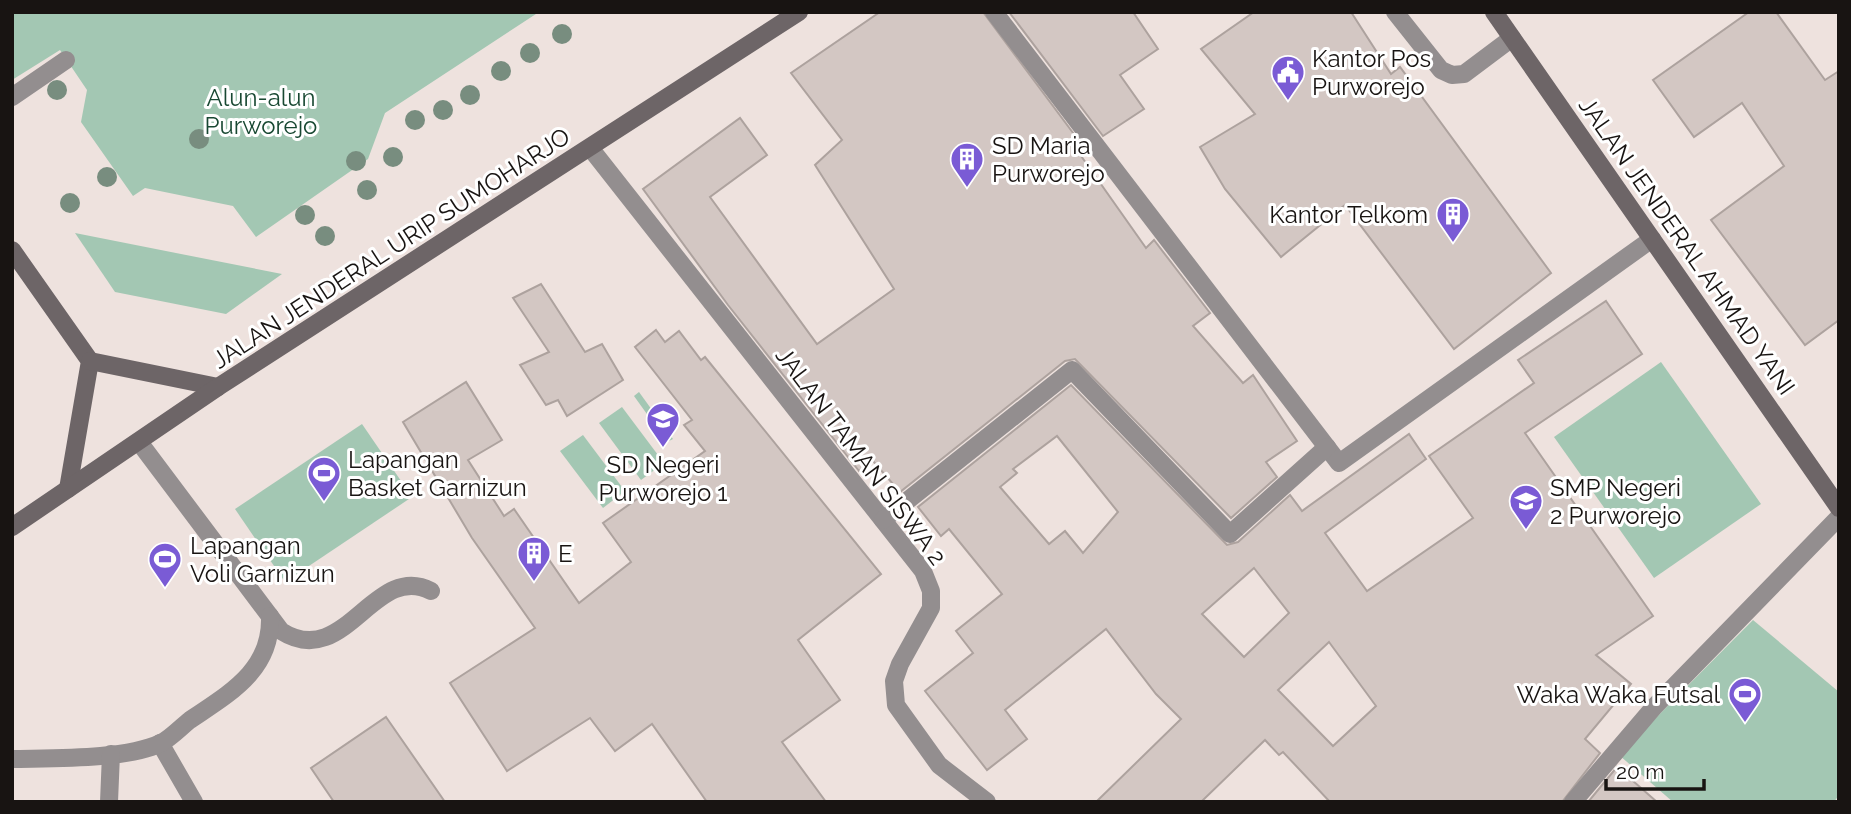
<svg xmlns="http://www.w3.org/2000/svg" width="1851" height="814" viewBox="0 0 1851 814" font-family="Raleway,sans-serif">
	<rect width="100%" height="100%" fill="#eee2de"/>
	<g fill="#a3c7b3">
		<polygon points="12,12 539,12 385,113 368,159 256,237 233,206 145,188 133,196 81,122 87,90 60,50 12,80"/>
		<polygon points="75,233 282,274 226,314 115,292"/>
		<polygon points="1661,362 1761,504 1654,578 1554,437"/>
		<polygon points="639,392 673,439 667,442 634,396"/>
		<polygon points="622,407 664,463 641,480 599,423"/>
		<polygon points="362,424 412,497 285,582 235,509"/>
		<polygon points="583,435 625,491 603,508 560,451"/>
		<polygon points="1753,620 1839,692 1839,795 1834,802 1673,802 1619,755"/>
	</g>
	<g fill="#d3c7c3" stroke="#ada29e" stroke-width="2" fill-rule="evenodd">
		<polygon points="880,12 983,12 1085,149 1079,153 1146,248 1154,240 1210,313 1193,326 1243,383 1253,375 1297,441 1266,462 1277,477 1231,518 1075,359 1065,361 900,492 873,461 859,471 728,305 643,189 740,118 767,155 710,197 817,344 894,289 815,165 842,140 791,73"/>
		<polygon points="1009,12 1133,12 1158,49 1120,75 1144,109 1103,136"/>
		<polygon points="1254,12 1351,12 1391,74 1400,67 1551,273 1454,349 1345,205 1281,257 1225,189 1200,147 1255,114 1201,49"/>
		<polygon points="1749,12 1776,12 1825,80 1839,71 1839,320 1805,345 1711,220 1784,166 1742,103 1694,137 1653,80"/>
		<polygon points="541,284 585,352 602,344 623,380 567,416 558,400 546,405 520,365 549,352 513,298"/>
		<path d="M 1606,301 L 1642,354 L 1525,433 L 1653,616 L 1596,655 L 1631,684 L 1585,739 L 1600,753 L 1562,802 L 1330,802 L 1283,752 L 1279,755 L 1265,740 L 1201,802 L 1096,802 L 1181,719 L 1156,694 L 1106,629 L 1005,710 L 1027,739 L 987,770 L 925,691 L 973,653 L 956,631 L 1002,594 L 949,529 L 941,536 L 918,507 L 1071,385 L 1227,545 L 1238,542 L 1290,495 L 1302,511 L 1409,434 L 1426,459 L 1325,533 L 1367,591 L 1473,518 L 1429,456 L 1534,383 L 1518,360 ZM 1057,436 L 1118,512 L 1083,553 L 1065,531 L 1049,544 L 1000,487 L 1017,473 L 1013,469 ZM 1254,568 L 1289,613 L 1244,657 L 1202,614 ZM 1329,642 L 1376,706 L 1333,746 L 1278,690 Z"/>
		<polygon points="656,330 665,342 679,331 701,360 705,357 881,574 798,640 840,700 782,742 826,802 707,802 652,724 615,751 590,718 507,771 450,683 535,628 472,538 403,422 466,382 502,440 468,460 504,516 514,509 579,603 631,562 603,523 705,451 684,425 692,420 635,347"/>
		<polygon points="386,717 445,802 334,802 311,768"/>
		<polygon points="1617,767 1657,802 1588,802"/>
	</g>
	<g fill="none" stroke-linecap="round" stroke-linejoin="round">
		<g stroke="#938e8f" stroke-width="18">
			<polyline points="1395,12 1441,70 1452,75 1464,74 1512,38"/>
			<polyline points="12,97 66,60"/>
		</g>
		<g stroke="#938e8f" stroke-width="18">
			<polyline points="994,12 1339,463 1652,239"/>
			<polyline points="591,149 923,571 931,591 931,608 900,664 894,681 896,705 939,765 987,802"/>
			<path d="M 139,442 L 281,631 C 345,672 374,561 431,591"/>
			<polyline points="883,520 1072,370 1230,534 1327,447"/>
			<polyline points="160,743 194,802"/>
			<path d="M 12,759 C 53,758 125,760 161,743 C 171,738 181,727 190,720 C 230,693 272,670 270,616"/>
			<polyline points="109,802 111,754"/>
			<polyline points="1573,802 1654,707 1839,517"/>
		</g>
		<g stroke="#6d6567" stroke-width="18">
			<polyline points="1494,12 1839,508"/>
			<polyline points="12,250 90,361 68,489"/>
			<polyline points="90,361 218,387"/>
			<polyline points="12,527 218,387 799,12"/>
		</g>
	</g>
	<g fill="#788d7f">
		<circle cx="562" cy="34" r="10"/>
		<circle cx="530" cy="53" r="10"/>
		<circle cx="501" cy="71" r="10"/>
		<circle cx="57" cy="90" r="10"/>
		<circle cx="470" cy="95" r="10"/>
		<circle cx="443" cy="110" r="10"/>
		<circle cx="415" cy="120" r="10"/>
		<circle cx="199" cy="139" r="10"/>
		<circle cx="393" cy="157" r="10"/>
		<circle cx="356" cy="161" r="10"/>
		<circle cx="107" cy="177" r="10"/>
		<circle cx="367" cy="190" r="10"/>
		<circle cx="70" cy="203" r="10"/>
		<circle cx="305" cy="215" r="10"/>
		<circle cx="325" cy="236" r="10"/>
	</g>
	<defs>
		<symbol id="civic-pin" viewBox="-11 -11 22 30"><path d="M0 17L-7.5 6A9.5 9.5 0 1 1 7.5 6Z" fill="#7a5bd5" stroke="#fff"/><path d="M-.6-6.5H3V-4.5H.6V-3L4-1V1h2V6H-6V1h2V-1L-.6-3ZM-1.2 2.5V6h2.4V2.5Z" fill="#fff"/></symbol>
		<symbol id="building-pin" viewBox="-11 -11 22 30"><path d="M0 17L-7.5 6A9.5 9.5 0 1 1 7.5 6Z" fill="#7a5bd5" stroke="#fff"/><path d="M-4-6H4V6H1V3H-1V6H-4ZM-2.5-4.3h1.7v1.8h-1.7ZM.8-4.3h1.7v1.8H.8ZM-2.5-1h1.7V.8h-1.7ZM.8-1h1.7V.8H.8Z" fill="#fff"/></symbol>
		<symbol id="school-pin" viewBox="-11 -11 22 30"><path d="M0 17L-7.5 6A9.5 9.5 0 1 1 7.5 6Z" fill="#7a5bd5" stroke="#fff"/><path d="M0-5L7-2L0 1L-7-2ZM-4 1L0 2.5L4 1V4Q0 6-4 4Z" fill="#fff"/></symbol>
		<symbol id="stadium-pin" viewBox="-11 -11 22 30"><path d="M0 17L-7.5 6A9.5 9.5 0 1 1 7.5 6Z" fill="#7a5bd5" stroke="#fff"/><path d="M0-5a6.5 5 0 1 0 0 10a6.5 5 0 1 0 0-10ZM-3.5-1.8h7v3.6h-7Z" fill="#fff"/></symbol>
	</defs>
	<g fill-rule="evenodd">
		<use href="#civic-pin" x="1269" y="53" width="38" height="52"/>
		<use href="#building-pin" x="948" y="140" width="38" height="52"/>
		<use href="#building-pin" x="1434" y="195" width="38" height="52"/>
		<use href="#school-pin" x="644" y="400" width="38" height="52"/>
		<use href="#stadium-pin" x="305" y="454" width="38" height="52"/>
		<use href="#school-pin" x="1507" y="482" width="38" height="52"/>
		<use href="#building-pin" x="515" y="534" width="38" height="52"/>
		<use href="#stadium-pin" x="146" y="540" width="38" height="52"/>
		<use href="#stadium-pin" x="1726" y="675" width="38" height="52"/>
	</g>
	<g text-anchor="middle" dominant-baseline="central" stroke-width="6" stroke-linejoin="round" paint-order="stroke">
		<g font-size="24" fill="#181412" stroke="#fff" text-anchor="start">
			<text x="1312" y="58">Kantor Pos<tspan x="1312" dy="28">Purworejo</tspan></text>
			<text x="992" y="145">SD Maria<tspan x="992" dy="28">Purworejo</tspan></text>
			<text x="1428" y="214" text-anchor="end">Kantor Telkom</text>
			<text x="348" y="459">Lapangan<tspan x="348" dy="28">Basket Garnizun</tspan></text>
			<text x="663" y="464" text-anchor="middle">SD Negeri<tspan x="663" dy="28">Purworejo 1</tspan></text>
			<text x="1550" y="487">SMP Negeri<tspan x="1550" dy="28">2 Purworejo</tspan></text>
			<text x="190" y="545">Lapangan<tspan x="190" dy="28">Voli Garnizun</tspan></text>
			<text x="558" y="553">E</text>
			<text x="1720" y="694" text-anchor="end">Waka Waka Futsal</text>
		</g>
		<g font-size="24" fill="#184832" stroke="#fff">
			<text x="261" y="97">Alun-alun<tspan x="261" dy="28">Purworejo</tspan></text>
		</g>
		<g font-size="24" fill="#181412" stroke="#fff">
			<text transform="translate(1687 246) rotate(55)">JALAN JENDERAL AHMAD YANI</text>
			<text transform="translate(391 248) rotate(-33)">JALAN JENDERAL URIP SUMOHARJO</text>
			<text transform="translate(861 456) rotate(53)">JALAN TAMAN SISWA 2</text>
		</g>
	</g>
	<rect width="1851" height="814" fill="none" stroke="#181412" stroke-width="28"/>
	<path d="M1606 779v10h98v-10" fill="none" stroke="#181412" stroke-width="3.5"/>
	<text x="1616" y="779" font-size="21" fill="#181412" stroke="#ffffff" stroke-width="5" paint-order="stroke">20 m</text>
</svg>
